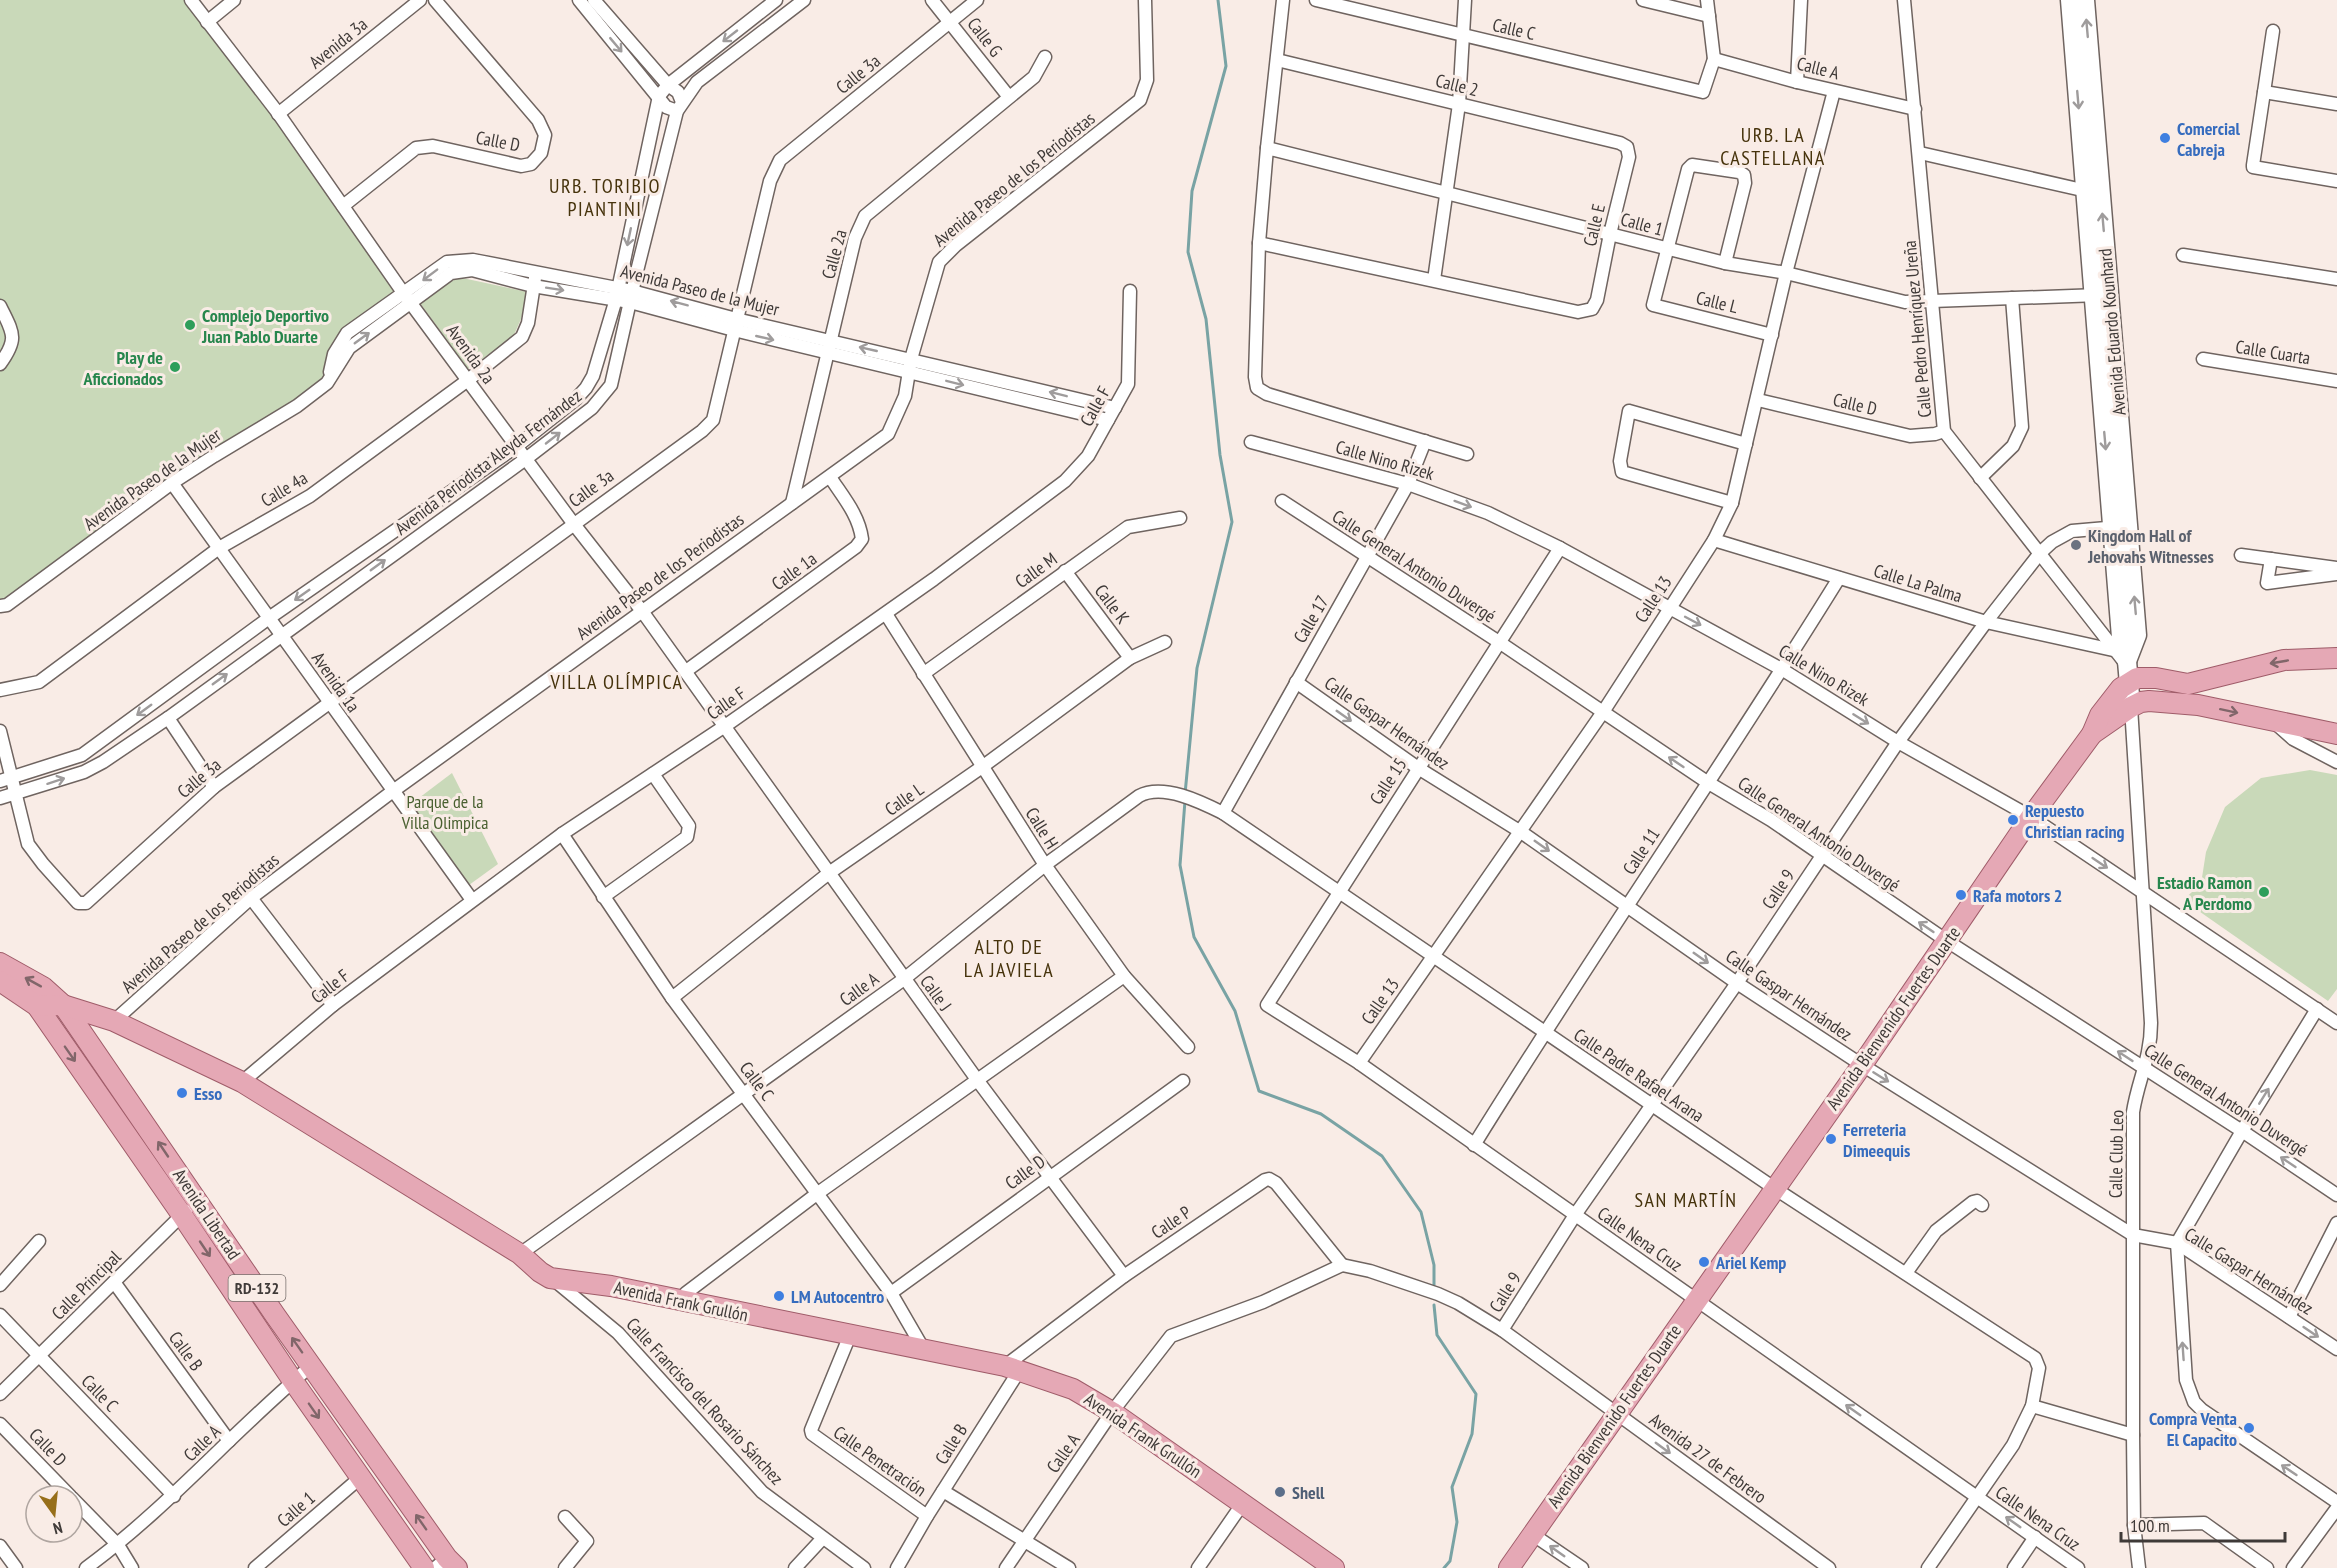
<svg xmlns="http://www.w3.org/2000/svg" width="2337" height="1568" viewBox="0 0 2337 1568" font-family="'PT Sans Narrow',sans-serif">
	<rect width="100%" height="100%" fill="#f9ece6"/>
	<g fill="#c9d9b9">
		<polygon points="0,0 190,0 411,303 349,347 327,383 214,456 0,606"/>
		<polygon points="458,277 527,292 521,319 513,337 468,369 420,303"/>
		<polygon points="2310,770 2337,775 2337,989 2328,1001 2183,900 2201,884 2206,852 2225,807 2261,778"/>
		<polygon points="452,773 498,864 469,885 411,804"/>
	</g>
	<g fill="none" stroke-linecap="round" stroke-linejoin="round">
		<g stroke="#79a3a4" stroke-width="3">
			<polyline points="1185,794 1197,668 1232,522 1220,455 1206,319 1188,252 1192,191 1226,66 1218,0"/>
			<polyline points="1185,801 1180,865 1194,937 1235,1011 1259,1091 1321,1114 1382,1156 1421,1212 1434,1265 1434,1285"/>
			<polyline points="1434,1305 1437,1335 1476,1394 1472,1434 1452,1487 1457,1522 1450,1561 1444,1568"/>
		</g>
		<defs>
			<g id="street">
				<polyline points="191,0 278,113 404,294 573,523 642,611 978,1081 1124,1276"/>
				<polyline points="579,0 666,107 677,111"/>
				<polyline points="594,0 668,85 678,92 682,102"/>
				<polyline points="932,0 1009,97"/>
				<polyline points="1316,0 1703,92 1714,59 1707,0"/>
				<polyline points="1643,0 1709,16"/>
				<polyline points="1904,0 1944,431 2126,664"/>
				<polyline points="207,22 234,0"/>
				<polyline points="1714,59 1797,82 1915,109"/>
				<polyline points="1797,82 1801,0"/>
				<polyline points="2264,92 2273,31"/>
				<polyline points="2337,104 2264,92 2253,165 2253,167 2337,181"/>
				<polyline points="278,114 420,0"/>
				<polyline points="1267,148 1283,0"/>
				<polyline points="1920,153 2091,192"/>
				<polyline points="343,206 416,148 433,146 521,166 531,164 541,153 545,135 538,120 435,0"/>
				<polyline points="1259,243 1578,312 1592,309 1597,300 1610,234 1629,157 1627,147 1620,143 1277,60"/>
				<polyline points="2183,255 2337,279"/>
				<polyline points="1725,263 1745,183 1744,175 1739,172 1692,165 1688,169 1653,305 1772,335"/>
				<polyline points="1434,280 1459,104 1465,0"/>
				<path d="M 0,306 C 13,333 19,338 0,364"/>
				<polyline points="2203,359 2337,381"/>
				<polyline points="330,372 334,354 347,333 447,262 473,260 632,291 736,319 1115,408"/>
				<polyline points="1758,400 1910,436 1935,434 1944,431"/>
				<polyline points="1251,442 1408,484 1488,513 1560,548 1783,670 1898,742 2031,817 2337,1023"/>
				<polyline points="1467,454 1267,394 1257,388 1255,377 1259,243 1267,148 1725,263 1786,273 1905,302 2099,295"/>
				<polyline points="1980,478 2013,446 2022,427 2012,298"/>
				<polyline points="172,483 472,900"/>
				<polyline points="1282,501 1499,642 1707,782 1771,820 1947,941 2242,1131 2337,1195"/>
				<polyline points="792,503 855,238 865,216 1034,77 1045,57"/>
				<polyline points="1732,503 1622,472 1620,461 1629,411 1746,444"/>
				<polyline points="1714,540 1986,622 2113,650"/>
				<polyline points="1560,548 1267,1005 1359,1063 2078,1568"/>
				<polyline points="2241,555 2337,568"/>
				<polyline points="2271,559 2267,583 2337,574"/>
				<polyline points="1065,571 1130,658"/>
				<polyline points="0,606 7,605 172,483 214,456 297,406 327,383 349,348 451,273 472,270 533,286 630,302 734,330 1108,420"/>
				<polyline points="886,614 1045,865 1124,976 1188,1047"/>
				<path d="M 686,671 L 856,547 L 862,539 C 859,515 843,497 830,477"/>
				<polyline points="923,674 1128,527 1180,518"/>
				<polyline points="1296,682 1418,768 1521,832 1737,983 1862,1065 2133,1235 2177,1243 2337,1349"/>
				<polyline points="0,690 39,682 219,548 310,496 468,380 522,337 528,323 535,278"/>
				<path d="M 2131,707 L 2151,1023 C 2151,1058 2138,1080 2133,1112 L 2133,1435 L 2134,1525 L 2139,1568"/>
				<polyline points="168,718 214,787"/>
				<polyline points="2275,723 2293,739 2337,762"/>
				<polyline points="0,731 28,844 43,864 78,903 86,903 214,787 702,431 713,420 770,181 780,160 977,0"/>
				<polyline points="0,781 82,755 269,618 517,446 576,399 586,388 593,376 616,299 659,96 668,85 776,0"/>
				<polyline points="0,798 84,772 103,762 168,718 527,458 592,408 611,385 636,275 677,111 697,82 804,0"/>
				<polyline points="1223,813 1408,484 1425,441"/>
				<polyline points="562,834 672,998 891,1293 924,1350"/>
				<polyline points="603,897 687,837 689,826 653,774"/>
				<polyline points="251,898 333,1005"/>
				<polyline points="672,998 829,873 982,767 1130,658 1165,642"/>
				<polyline points="2317,1009 2242,1131 2177,1243 2186,1380 2194,1402 2202,1410 2337,1502"/>
				<polyline points="114,1021 251,898 393,791 888,434 905,396 911,359 939,262 956,245 1140,100 1147,80 1145,0"/>
				<polyline points="1359,1063 1603,712 1714,540 1732,503 1786,273 1834,91"/>
				<polyline points="242,1082 333,1005 562,834 725,726 934,579 1065,481 1088,456 1128,384 1130,291"/>
				<path d="M 1474,1145 C 1592,954 1721,769 1839,578"/>
				<path d="M 520,1254 L 904,979 L 1045,865 L 1139,796 C 1163,783 1201,802 1223,813 L 1774,1188 L 2035,1358 L 2039,1368 L 2032,1406 L 2013,1445 L 1928,1568"/>
				<polyline points="1342,1265 1370,1271 1438,1294 1458,1303 1502,1330 1829,1568"/>
				<polyline points="1906,1273 1936,1231 1973,1202 1977,1201 1982,1205"/>
				<polyline points="554,1280 618,1333 762,1492 864,1568"/>
				<polyline points="114,1282 229,1441"/>
				<polyline points="0,1285 39,1241"/>
				<polyline points="891,1293 1183,1081"/>
				<polyline points="680,1301 686,1293 818,1193 1124,976"/>
				<polyline points="0,1315 174,1496"/>
				<polyline points="2289,1317 2337,1223"/>
				<polyline points="1502,1330 1575,1215 1737,983 1898,742 1986,622 2040,553 2052,542 2072,531 2118,527"/>
				<polyline points="850,1335 811,1430 812,1434 927,1516"/>
				<polyline points="1005,1366 1124,1276 1265,1180 1269,1179 1276,1183 1342,1265"/>
				<polyline points="0,1394 186,1211"/>
				<polyline points="2032,1406 2133,1435"/>
				<polyline points="0,1424 70,1496"/>
				<polyline points="943,1491 1069,1568"/>
				<polyline points="72,1498 118,1545 132,1568"/>
				<polyline points="565,1517 587,1541 565,1568"/>
				<polyline points="2134,1525 2204,1523 2267,1568"/>
				<polyline points="1532,1534 1582,1568"/>
				<polyline points="0,1546 16,1568"/>
				<path d="M 86,1568 C 168,1508 233,1431 311,1366"/>
				<polyline points="255,1568 361,1477"/>
				<polyline points="435,1568 447,1558"/>
				<polyline points="795,1568 822,1539"/>
				<polyline points="897,1568 927,1516 1019,1371"/>
				<polyline points="1006,1568 1112,1412 1171,1336 1263,1302 1342,1265"/>
				<polyline points="1198,1568 1243,1503"/>
				<polyline points="2014,1568 2035,1537"/>
				<polyline points="2293,1568 2337,1508"/>
			</g>
			<g id="secondary">
				<polyline points="2070,0 2121,637 2127,661 2131,707"/>
				<polyline points="2085,0 2137,635 2127,661"/>
			</g>
			<g id="primary">
				<polyline points="2092,734 2131,707 2141,702 2149,701 2198,705 2337,734"/>
				<polyline points="0,963 43,987 63,1005 275,1315 447,1558 457,1568"/>
				<polyline points="0,981 37,1006 182,1215 293,1381 424,1568"/>
				<polyline points="37,1006 63,1005 114,1021 242,1082 520,1254 540,1272 550,1278 611,1286 1005,1366 1073,1389 1112,1412 1334,1568"/>
				<polyline points="1509,1568 1862,1065 2031,817 2092,734 2100,715 2121,688 2137,678 2156,678 2188,684 2284,660 2337,658"/>
			</g>
		</defs>
		<use href="#street" stroke="#6f6460" stroke-width="15"/>
		<use href="#secondary" stroke="#6f6460" stroke-width="21"/>
		<use href="#primary" stroke="#9f5c69" stroke-width="22"/>
		<use href="#street" stroke="#fff" stroke-width="12"/>
		<use href="#secondary" stroke="#fff" stroke-width="18"/>
		<use href="#primary" stroke="#e5a8b5" stroke-width="20"/>
	</g>
	<defs><path id="oneway-shaft" d="M-6 0H5M1.5-3L5.5 0L1.5 3" fill="none" stroke-width="1.6" stroke-linecap="round" stroke-linejoin="round" transform="scale(1.5)"/></defs>
	<g stroke="#9f9c9c">
		<use href="#oneway-shaft" transform="translate(2087 28) rotate(-95)"/>
		<use href="#oneway-shaft" transform="translate(730 36) rotate(142)"/>
		<use href="#oneway-shaft" transform="translate(616 45) rotate(50)"/>
		<use href="#oneway-shaft" transform="translate(2078 100) rotate(85)"/>
		<use href="#oneway-shaft" transform="translate(2103 222) rotate(-95)"/>
		<use href="#oneway-shaft" transform="translate(629 237) rotate(102)"/>
		<use href="#oneway-shaft" transform="translate(430 275) rotate(143)"/>
		<use href="#oneway-shaft" transform="translate(555 289) rotate(9)"/>
		<use href="#oneway-shaft" transform="translate(679 303) rotate(-165)"/>
		<use href="#oneway-shaft" transform="translate(362 338) rotate(-36)"/>
		<use href="#oneway-shaft" transform="translate(765 338) rotate(13)"/>
		<use href="#oneway-shaft" transform="translate(868 349) rotate(-167)"/>
		<use href="#oneway-shaft" transform="translate(955 383) rotate(14)"/>
		<use href="#oneway-shaft" transform="translate(1058 394) rotate(-166)"/>
		<use href="#oneway-shaft" transform="translate(553 438) rotate(-38)"/>
		<use href="#oneway-shaft" transform="translate(2105 441) rotate(85)"/>
		<use href="#oneway-shaft" transform="translate(1463 504) rotate(20)"/>
		<use href="#oneway-shaft" transform="translate(378 565) rotate(-36)"/>
		<use href="#oneway-shaft" transform="translate(302 595) rotate(145)"/>
		<use href="#oneway-shaft" transform="translate(2135 605) rotate(-95)"/>
		<use href="#oneway-shaft" transform="translate(1693 621) rotate(28)"/>
		<use href="#oneway-shaft" transform="translate(220 679) rotate(-36)"/>
		<use href="#oneway-shaft" transform="translate(144 710) rotate(144)"/>
		<use href="#oneway-shaft" transform="translate(1344 716) rotate(35)"/>
		<use href="#oneway-shaft" transform="translate(1861 719) rotate(32)"/>
		<use href="#oneway-shaft" transform="translate(1676 762) rotate(-146)"/>
		<use href="#oneway-shaft" transform="translate(56 781) rotate(-18)"/>
		<use href="#oneway-shaft" transform="translate(1542 846) rotate(35)"/>
		<use href="#oneway-shaft" transform="translate(2100 863) rotate(34)"/>
		<use href="#oneway-shaft" transform="translate(1926 927) rotate(-146)"/>
		<use href="#oneway-shaft" transform="translate(1701 958) rotate(35)"/>
		<use href="#oneway-shaft" transform="translate(2125 1056) rotate(-147)"/>
		<use href="#oneway-shaft" transform="translate(1881 1077) rotate(32)"/>
		<use href="#oneway-shaft" transform="translate(2264 1096) rotate(-58)"/>
		<use href="#oneway-shaft" transform="translate(2288 1162) rotate(-146)"/>
		<use href="#oneway-shaft" transform="translate(2311 1332) rotate(34)"/>
		<use href="#oneway-shaft" transform="translate(2183 1351) rotate(-94)"/>
		<use href="#oneway-shaft" transform="translate(1853 1410) rotate(-145)"/>
		<use href="#oneway-shaft" transform="translate(1663 1448) rotate(36)"/>
		<use href="#oneway-shaft" transform="translate(2289 1470) rotate(-146)"/>
		<use href="#oneway-shaft" transform="translate(2013 1522) rotate(-145)"/>
		<use href="#oneway-shaft" transform="translate(1557 1551) rotate(-145)"/>
	</g>
	<g stroke="#81666a">
		<use href="#oneway-shaft" transform="translate(2279 662) rotate(170)"/>
		<use href="#oneway-shaft" transform="translate(2229 711) rotate(12)"/>
		<use href="#oneway-shaft" transform="translate(33 982) rotate(-151)"/>
		<use href="#oneway-shaft" transform="translate(70 1054) rotate(55)"/>
		<use href="#oneway-shaft" transform="translate(163 1149) rotate(-124)"/>
		<use href="#oneway-shaft" transform="translate(205 1249) rotate(56)"/>
		<use href="#oneway-shaft" transform="translate(297 1345) rotate(-125)"/>
		<use href="#oneway-shaft" transform="translate(314 1411) rotate(55)"/>
		<use href="#oneway-shaft" transform="translate(421 1522) rotate(-125)"/>
	</g>
	<g fill="#3f7fe0" stroke="#f9ece6" stroke-width="2">
		<circle cx="2165" cy="138" r="6"/>
		<circle cx="2013" cy="820" r="6"/>
		<circle cx="1961" cy="895" r="6"/>
		<circle cx="182" cy="1093" r="6"/>
		<circle cx="1831" cy="1139" r="6"/>
		<circle cx="1704" cy="1262" r="6"/>
		<circle cx="779" cy="1296" r="6"/>
		<circle cx="2249" cy="1428" r="6"/>
	</g>
	<g fill="#2e9e5b" stroke="#f9ece6" stroke-width="2">
		<circle cx="190" cy="325" r="6"/>
		<circle cx="175" cy="367" r="6"/>
		<circle cx="2264" cy="892" r="6"/>
	</g>
	<circle fill="#6b7280" stroke="#f9ece6" stroke-width="2" cx="2076" cy="545" r="6"/>
	<circle fill="#5c6f8a" stroke="#f9ece6" stroke-width="2" cx="1280" cy="1492" r="6"/>
	<g text-anchor="middle" dominant-baseline="central" stroke-width="6" stroke-linejoin="round" paint-order="stroke">
		<rect fill="#f9ece6" stroke="#776f6c" stroke-width="1.5" x="228.5" y="1275" width="57" height="26" rx="4.5"/>
		<g font-size="16" font-weight="bold" fill="#3f3a38">
			<text x="257" y="1288">RD-132</text>
		</g>
		<g font-size="18" fill="#3f3a38" stroke="#f9ece6">
			<text transform="translate(1514 29) rotate(13)">Calle C</text>
			<text transform="translate(985 37) rotate(52)">Calle G</text>
			<text transform="translate(338 43) rotate(-39)">Avenida 3a</text>
			<text transform="translate(1818 68) rotate(14)">Calle A</text>
			<text transform="translate(858 74) rotate(-39)">Calle 3a</text>
			<text transform="translate(1457 85) rotate(14)">Calle 2</text>
			<text transform="translate(498 141) rotate(11)">Calle D</text>
			<text transform="translate(1014 179) rotate(-39)">Avenida Paseo de los Periodistas</text>
			<text transform="translate(1642 224) rotate(15)">Calle 1</text>
			<text transform="translate(1594 225) rotate(-77)">Calle E</text>
			<text transform="translate(834 254) rotate(-75)">Calle 2a</text>
			<text transform="translate(700 290) rotate(14)">Avenida Paseo de la Mujer</text>
			<text transform="translate(1717 302) rotate(14)">Calle L</text>
			<text transform="translate(1917 329) rotate(-95)">Calle Pedro Henríquez Ureña</text>
			<text transform="translate(2112 332) rotate(-95)">Avenida Eduardo Kounhard</text>
			<text transform="translate(2273 352) rotate(9)">Calle Cuarta</text>
			<text transform="translate(471 354) rotate(54)">Avenida 2a</text>
			<text transform="translate(1855 404) rotate(13)">Calle D</text>
			<text transform="translate(1095 406) rotate(-61)">Calle F</text>
			<text transform="translate(1385 460) rotate(16)">Calle Nino Rizek</text>
			<text transform="translate(488 462) rotate(-37)">Avenida Periodista Aleyda Fernández</text>
			<text transform="translate(152 479) rotate(-35)">Avenida Paseo de la Mujer</text>
			<text transform="translate(591 488) rotate(-36)">Calle 3a</text>
			<text transform="translate(284 489) rotate(-31)">Calle 4a</text>
			<text transform="translate(1414 566) rotate(33)">Calle General Antonio Duvergé</text>
			<text transform="translate(1036 570) rotate(-36)">Calle M</text>
			<text transform="translate(794 571) rotate(-36)">Calle 1a</text>
			<text transform="translate(660 576) rotate(-36)">Avenida Paseo de los Periodistas</text>
			<text transform="translate(1918 583) rotate(17)">Calle La Palma</text>
			<text transform="translate(1653 599) rotate(-57)">Calle 13</text>
			<text transform="translate(1112 604) rotate(53)">Calle K</text>
			<text transform="translate(1311 619) rotate(-60)">Calle 17</text>
			<text transform="translate(1824 675) rotate(31)">Calle Nino Rizek</text>
			<text transform="translate(336 682) rotate(55)">Avenida 1a</text>
			<text transform="translate(726 703) rotate(-35)">Calle F</text>
			<text transform="translate(1387 723) rotate(35)">Calle Gaspar Hernández</text>
			<text transform="translate(199 778) rotate(-40)">Calle 3a</text>
			<text transform="translate(1388 781) rotate(-57)">Calle 15</text>
			<text transform="translate(904 799) rotate(-35)">Calle L</text>
			<text transform="translate(1042 828) rotate(58)">Calle H</text>
			<text transform="translate(1819 834) rotate(34)">Calle General Antonio Duvergé</text>
			<text transform="translate(1641 851) rotate(-57)">Calle 11</text>
			<text transform="translate(1778 889) rotate(-56)">Calle 9</text>
			<text transform="translate(200 923) rotate(-41)">Avenida Paseo de los Periodistas</text>
			<text transform="translate(330 986) rotate(-38)">Calle F</text>
			<text transform="translate(859 989) rotate(-36)">Calle A</text>
			<text transform="translate(936 993) rotate(54)">Calle J</text>
			<text transform="translate(1789 995) rotate(34)">Calle Gaspar Hernández</text>
			<text transform="translate(1380 1001) rotate(-55)">Calle 13</text>
			<text transform="translate(1893 1018) rotate(-55)">Avenida Bienvenido Fuertes Duarte</text>
			<text transform="translate(1639 1075) rotate(34)">Calle Padre Rafael Arana</text>
			<text transform="translate(757 1081) rotate(53)">Calle C</text>
			<text transform="translate(2226 1100) rotate(33)">Calle General Antonio Duvergé</text>
			<text transform="translate(2116 1154) rotate(-89)">Calle Club Leo</text>
			<text transform="translate(1025 1172) rotate(-36)">Calle D</text>
			<text transform="translate(207 1214) rotate(56)">Avenida Libertad</text>
			<text transform="translate(1171 1222) rotate(-34)">Calle P</text>
			<text transform="translate(1640 1239) rotate(35)">Calle Nena Cruz</text>
			<text transform="translate(2249 1271) rotate(32)">Calle Gaspar Hernández</text>
			<text transform="translate(86 1285) rotate(-45)">Calle Principal</text>
			<text transform="translate(1505 1292) rotate(-58)">Calle 9</text>
			<text transform="translate(681 1301) rotate(12)">Avenida Frank Grullón</text>
			<text transform="translate(186 1351) rotate(54)">Calle B</text>
			<text transform="translate(100 1393) rotate(46)">Calle C</text>
			<text transform="translate(705 1401) rotate(47)">Calle Francisco del Rosario Sánchez</text>
			<text transform="translate(1614 1416) rotate(-55)">Avenida Bienvenido Fuertes Duarte</text>
			<text transform="translate(1143 1435) rotate(34)">Avenida Frank Grullón</text>
			<text transform="translate(202 1443) rotate(-44)">Calle A</text>
			<text transform="translate(951 1444) rotate(-58)">Calle B</text>
			<text transform="translate(48 1447) rotate(46)">Calle D</text>
			<text transform="translate(1063 1453) rotate(-55)">Calle A</text>
			<text transform="translate(1708 1458) rotate(36)">Avenida 27 de Febrero</text>
			<text transform="translate(880 1461) rotate(35)">Calle Penetración</text>
			<text transform="translate(296 1509) rotate(-41)">Calle 1</text>
			<text transform="translate(2038 1518) rotate(35)">Calle Nena Cruz</text>
		</g>
		<g font-size="18" font-weight="bold" fill="#366cbe" stroke="#f9ece6" text-anchor="start">
			<text x="2177" y="128">Comercial<tspan x="2177" dy="21">Cabreja</tspan></text>
			<text x="2025" y="810">Repuesto<tspan x="2025" dy="21">Christian racing</tspan></text>
			<text x="1973" y="895">Rafa motors 2</text>
			<text x="194" y="1093">Esso</text>
			<text x="1843" y="1129">Ferreteria<tspan x="1843" dy="21">Dimeequis</tspan></text>
			<text x="1716" y="1262">Ariel Kemp</text>
			<text x="791" y="1296">LM Autocentro</text>
			<text x="2237" y="1418" text-anchor="end">Compra Venta<tspan x="2237" dy="21">El Capacito</tspan></text>
		</g>
		<g font-size="18" font-weight="bold" fill="#27864d" stroke="#f9ece6" text-anchor="end">
			<text x="202" y="315" text-anchor="start">Complejo Deportivo<tspan x="202" dy="21">Juan Pablo Duarte</tspan></text>
			<text x="163" y="357">Play de<tspan x="163" dy="21">Aficcionados</tspan></text>
			<text x="2252" y="882">Estadio Ramon<tspan x="2252" dy="21">A Perdomo</tspan></text>
		</g>
		<g font-size="18" font-weight="bold" fill="#5b616d" stroke="#f9ece6" text-anchor="start">
			<text x="2088" y="535">Kingdom Hall of<tspan x="2088" dy="21">Jehovahs Witnesses</tspan></text>
		</g>
		<g font-size="18" fill="#496030" stroke="#f9ece6">
			<text x="445" y="801">Parque de la<tspan x="445" dy="21">Villa Olimpica</tspan></text>
		</g>
		<g font-size="18" font-weight="bold" fill="#4e5e75" stroke="#f9ece6" text-anchor="start">
			<text x="1292" y="1492">Shell</text>
		</g>
		<g font-size="20" letter-spacing="1.5" fill="#46330c" stroke="#f9ece6">
			<text x="1773" y="135">URB. LA<tspan x="1773" dy="23">CASTELLANA</tspan></text>
			<text x="605" y="186">URB. TORIBIO<tspan x="605" dy="23">PIANTINI</tspan></text>
			<text x="617" y="682">VILLA OLÍMPICA</text>
			<text x="1009" y="947">ALTO DE<tspan x="1009" dy="23">LA JAVIELA</tspan></text>
			<text x="1686" y="1200">SAN MARTÍN</text>
		</g>
	</g>
	<g transform="translate(54 1514) rotate(165)"><circle r="28" fill="#f9ece6" stroke="#afa5a0" stroke-width="1.5"/>
	<path d="M0-4.5L10 22L0 15L-10 22Z" fill="#976f1a"/>
	<text y="-9" font-size="16" font-weight="bold" text-anchor="middle" fill="#3f3a38">N</text>
	</g>
	<path d="M2121 1532v9h164v-9" fill="none" stroke="#3f3a38" stroke-width="3"/>
	<text x="2130" y="1532" font-size="18" fill="#3f3a38" stroke="#f9ece6" stroke-width="4.5" paint-order="stroke">100 m</text>
</svg>
